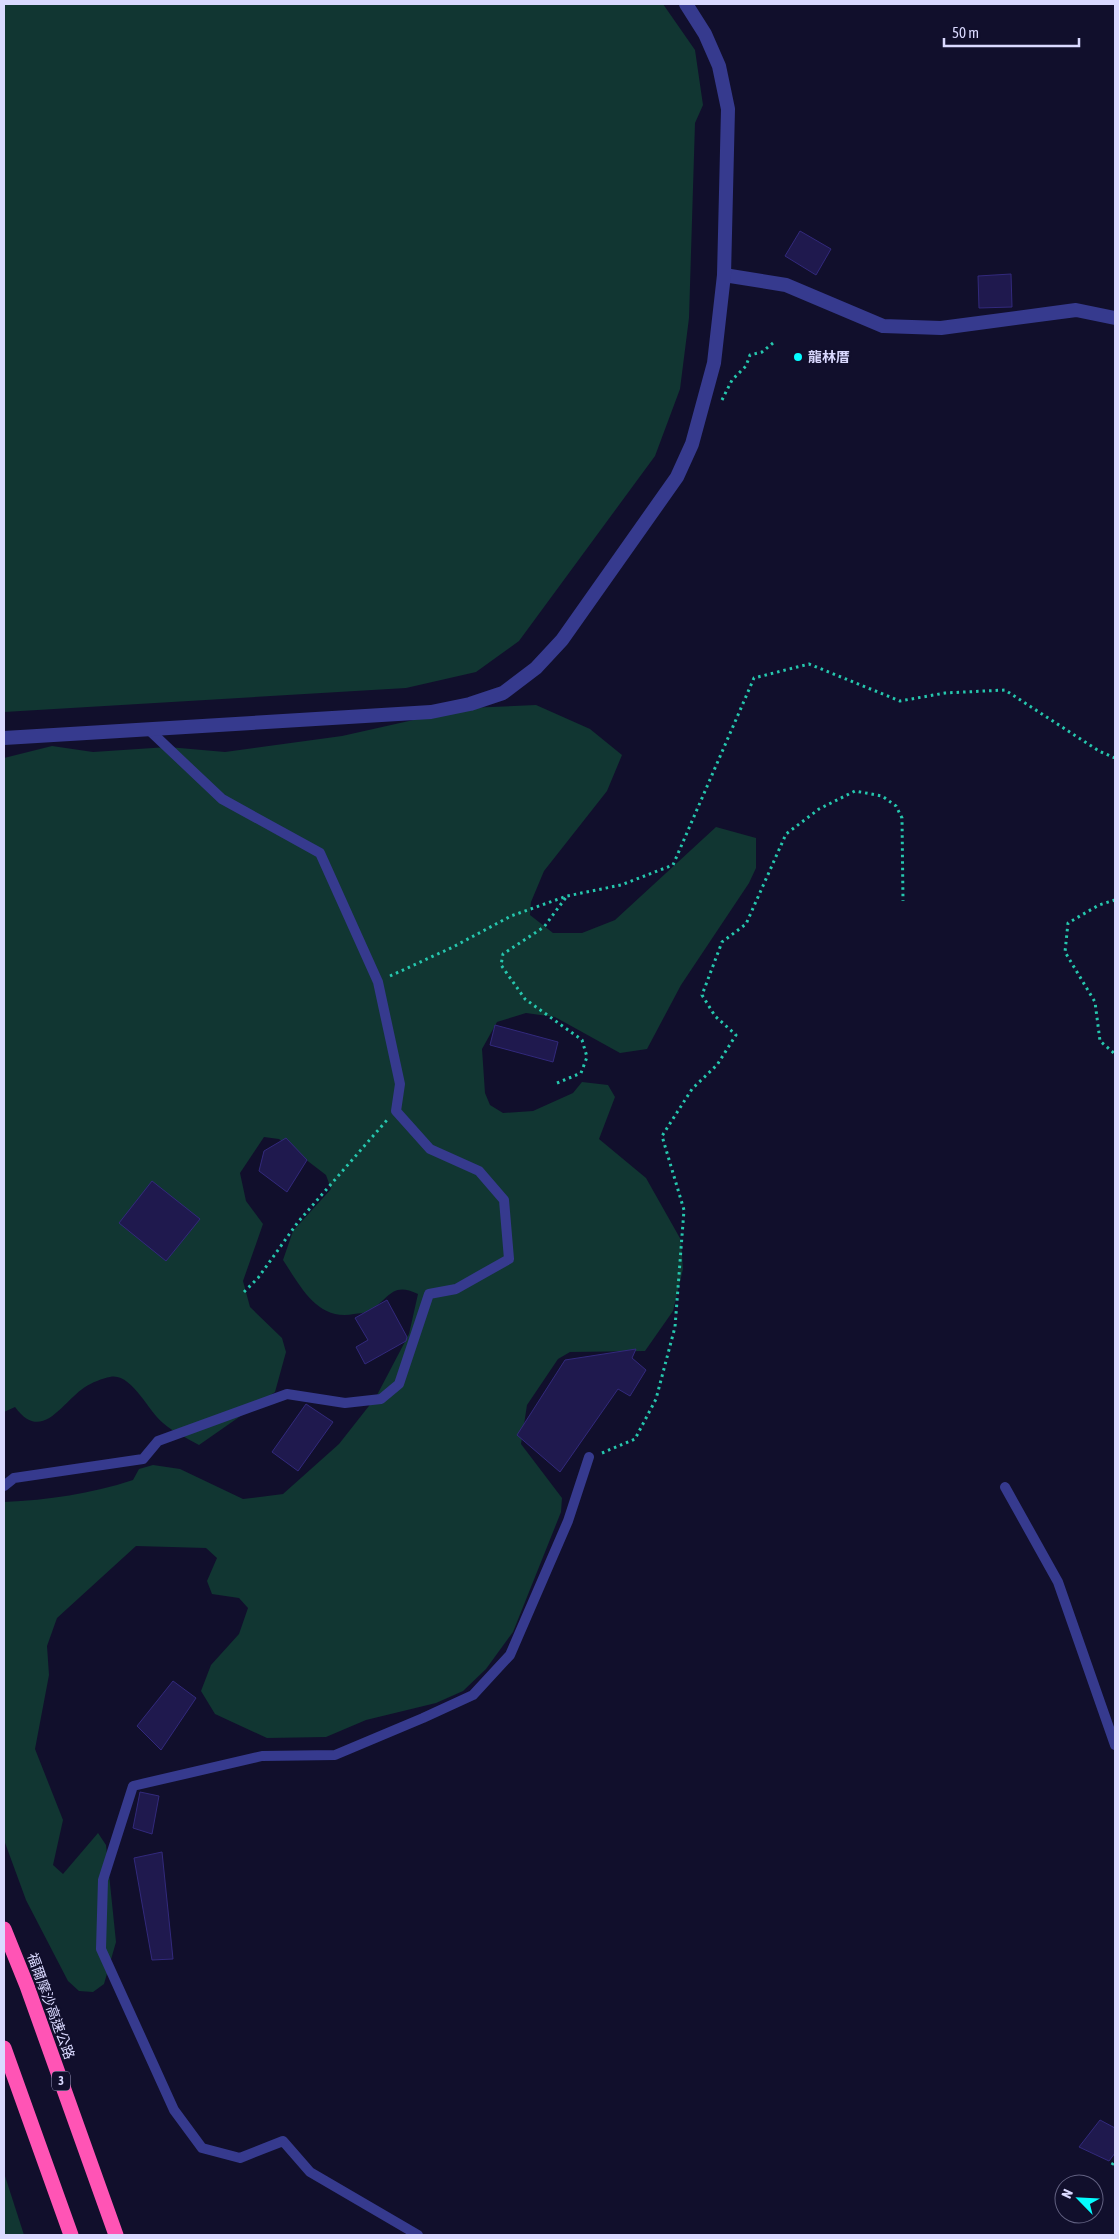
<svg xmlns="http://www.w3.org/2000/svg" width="1119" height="2239" viewBox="0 0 1119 2239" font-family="'Asap Condensed','Noto Sans TC',sans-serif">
	<rect width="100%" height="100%" fill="#110f2c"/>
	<g fill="#113632">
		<polygon points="4,4 663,4 695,50 703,105 695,123 689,318 680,389 655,456 519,641 476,672 406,688 4,712"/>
		<path d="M 536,705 L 590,729 L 622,755 L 607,791 L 544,871 L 531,902 L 530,915 L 553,933 L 582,933 L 615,920 L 716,827 L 756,838 L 756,868 L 749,883 L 681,985 L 647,1049 L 620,1053 L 555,1017 L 526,1013 L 497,1022 L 482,1049 L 485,1093 L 490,1105 L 503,1113 L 533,1111 L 573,1093 L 582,1082 L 608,1085 L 615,1097 L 599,1139 L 646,1178 L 681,1240 L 683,1269 L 673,1311 L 645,1351 L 570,1352 L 558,1359 L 527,1405 L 521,1444 L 562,1498 L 561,1512 L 513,1632 L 486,1669 L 463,1691 L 436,1703 L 366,1720 L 326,1737 L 267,1738 L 215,1714 L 201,1691 L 211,1665 L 239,1634 L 248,1608 L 239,1598 L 212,1594 L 207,1581 L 217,1558 L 206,1548 L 136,1546 L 57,1618 L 47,1646 L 49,1675 L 35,1749 L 63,1820 L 53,1865 L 63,1874 L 98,1833 L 106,1845 L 116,1942 L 104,1984 L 93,1992 L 79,1991 L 68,1981 L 26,1900 L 4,1840 L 4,1502 C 49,1500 90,1494 133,1480 L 139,1469 L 153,1465 L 180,1469 L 243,1499 L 283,1494 L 339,1444 L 376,1397 L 409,1334 L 418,1294 C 391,1281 390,1299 369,1311 C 365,1313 359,1313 354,1314 C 317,1321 301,1287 283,1260 L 293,1231 L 331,1189 L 326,1175 L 279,1139 L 264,1137 L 240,1173 L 246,1201 L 263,1224 L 243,1281 L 250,1307 L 282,1338 L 286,1352 L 275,1392 L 199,1445 C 187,1438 173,1432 163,1423 C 148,1411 131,1372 110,1377 C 103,1378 91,1383 85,1387 C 62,1402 42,1444 15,1407 L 4,1412 L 4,758 L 52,746 L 93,752 L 168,747 L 225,752 L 342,736 L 467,708 Z"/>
		<polygon points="4,2173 24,2235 4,2235"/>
	</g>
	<g fill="#1f194e" stroke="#32297c">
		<polygon points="800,231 831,249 816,275 785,256"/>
		<polygon points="1011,274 1012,307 979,308 978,276"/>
		<polygon points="495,1025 558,1042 553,1062 490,1045"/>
		<polygon points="286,1138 307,1160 287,1192 259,1171 264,1151"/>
		<polygon points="152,1181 200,1219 166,1261 119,1223"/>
		<polygon points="387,1300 407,1337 406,1341 365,1364 356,1347 368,1340 355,1318"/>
		<polygon points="636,1349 632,1358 646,1370 630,1396 618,1389 560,1472 517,1435 565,1360"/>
		<polygon points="306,1404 333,1422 298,1471 272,1452"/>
		<polygon points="173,1681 196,1698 161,1750 137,1726"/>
		<polygon points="140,1792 159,1796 152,1834 133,1828"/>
		<polygon points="162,1852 173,1959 152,1960 134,1858"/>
		<polygon points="1100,2120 1115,2128 1115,2153 1109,2161 1079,2147"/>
	</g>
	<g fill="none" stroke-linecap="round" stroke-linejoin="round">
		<g stroke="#26c7ae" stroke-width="3" stroke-dasharray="2.5 4" stroke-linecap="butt">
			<polyline points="722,400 732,380 746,366 750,355 762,352 773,343"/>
			<polyline points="1115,900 1099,905 1068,923 1065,952 1095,1002 1100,1041 1115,1054"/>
			<polyline points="390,976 453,947 511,916 567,896 621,885 673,865 754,678 809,664 900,701 945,693 1005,690 1099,751 1115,758"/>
			<polyline points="557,1083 581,1073 587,1057 582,1040 525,999 501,965 503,954 544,927 567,896"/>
			<polyline points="244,1292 258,1278 298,1222 387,1120"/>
			<polyline points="602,1453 635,1439 656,1399 675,1327 684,1210 662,1136 692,1089 717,1065 736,1035 715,1016 702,995 722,942 746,924 786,834 819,809 855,791 882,796 896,806 902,818 903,901"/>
			<polyline points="1112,2165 1115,2160"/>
		</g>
		<g stroke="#363a8e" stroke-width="10">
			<polyline points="4,1486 14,1478 143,1459 158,1441 287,1394 345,1403 381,1399 399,1384 429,1294 456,1289 509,1259 504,1200 479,1171 430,1149 396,1111 400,1084 378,982 320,853 222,799 148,729"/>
			<polyline points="1005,1487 1058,1582 1115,1745"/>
			<polyline points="418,2235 310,2172 283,2141 240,2158 202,2148 174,2110 101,1949 103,1880 133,1786 262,1756 335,1755 423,1718 473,1695 510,1655 568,1521 589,1457"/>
		</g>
		<polyline stroke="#363a8e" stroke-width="14" points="724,275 786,285 883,326 941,328 1076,310 1115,318"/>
		<polyline stroke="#363a8e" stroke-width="14" points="4,738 431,712 470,704 503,693 536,668 562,640 677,477 692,444 714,363 724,275 728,109 719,66 705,34 686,4"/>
		<g stroke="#ff54b5" stroke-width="15">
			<polyline points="4,1929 27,1986 116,2235"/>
			<polyline points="4,2048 71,2235"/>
		</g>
	</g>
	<circle fill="#05fcff" stroke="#110f2c" stroke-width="2" cx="798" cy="357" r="5"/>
	<g text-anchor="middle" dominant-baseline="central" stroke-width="4" stroke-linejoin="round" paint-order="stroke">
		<rect fill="#110f2c" stroke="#9e9cc0" stroke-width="1" x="52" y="2071.5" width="18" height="19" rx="4"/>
		<g font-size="12" font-weight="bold" fill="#dad9ff">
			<text x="61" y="2081">3</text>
		</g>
		<g font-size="14" font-weight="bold" fill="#dad9ff" stroke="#110f2c" text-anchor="start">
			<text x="808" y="357">龍林厝</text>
		</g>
		<g font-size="14" fill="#dad9ff" stroke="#110f2c">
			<text transform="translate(51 2006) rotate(70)">福爾摩沙高速公路</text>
		</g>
	</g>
	<rect width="1119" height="2239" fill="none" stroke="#dad9ff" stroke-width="10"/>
	<g transform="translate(1079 2199) rotate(294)"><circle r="24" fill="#110f2c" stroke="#616080"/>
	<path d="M0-4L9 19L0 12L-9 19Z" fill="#05fcff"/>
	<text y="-8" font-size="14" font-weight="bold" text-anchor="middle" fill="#dad9ff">N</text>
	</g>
	<path d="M944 38v8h135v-8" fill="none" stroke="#dad9ff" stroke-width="2.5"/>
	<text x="952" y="38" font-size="15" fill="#dad9ff" stroke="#110f2c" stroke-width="4" paint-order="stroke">50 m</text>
</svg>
